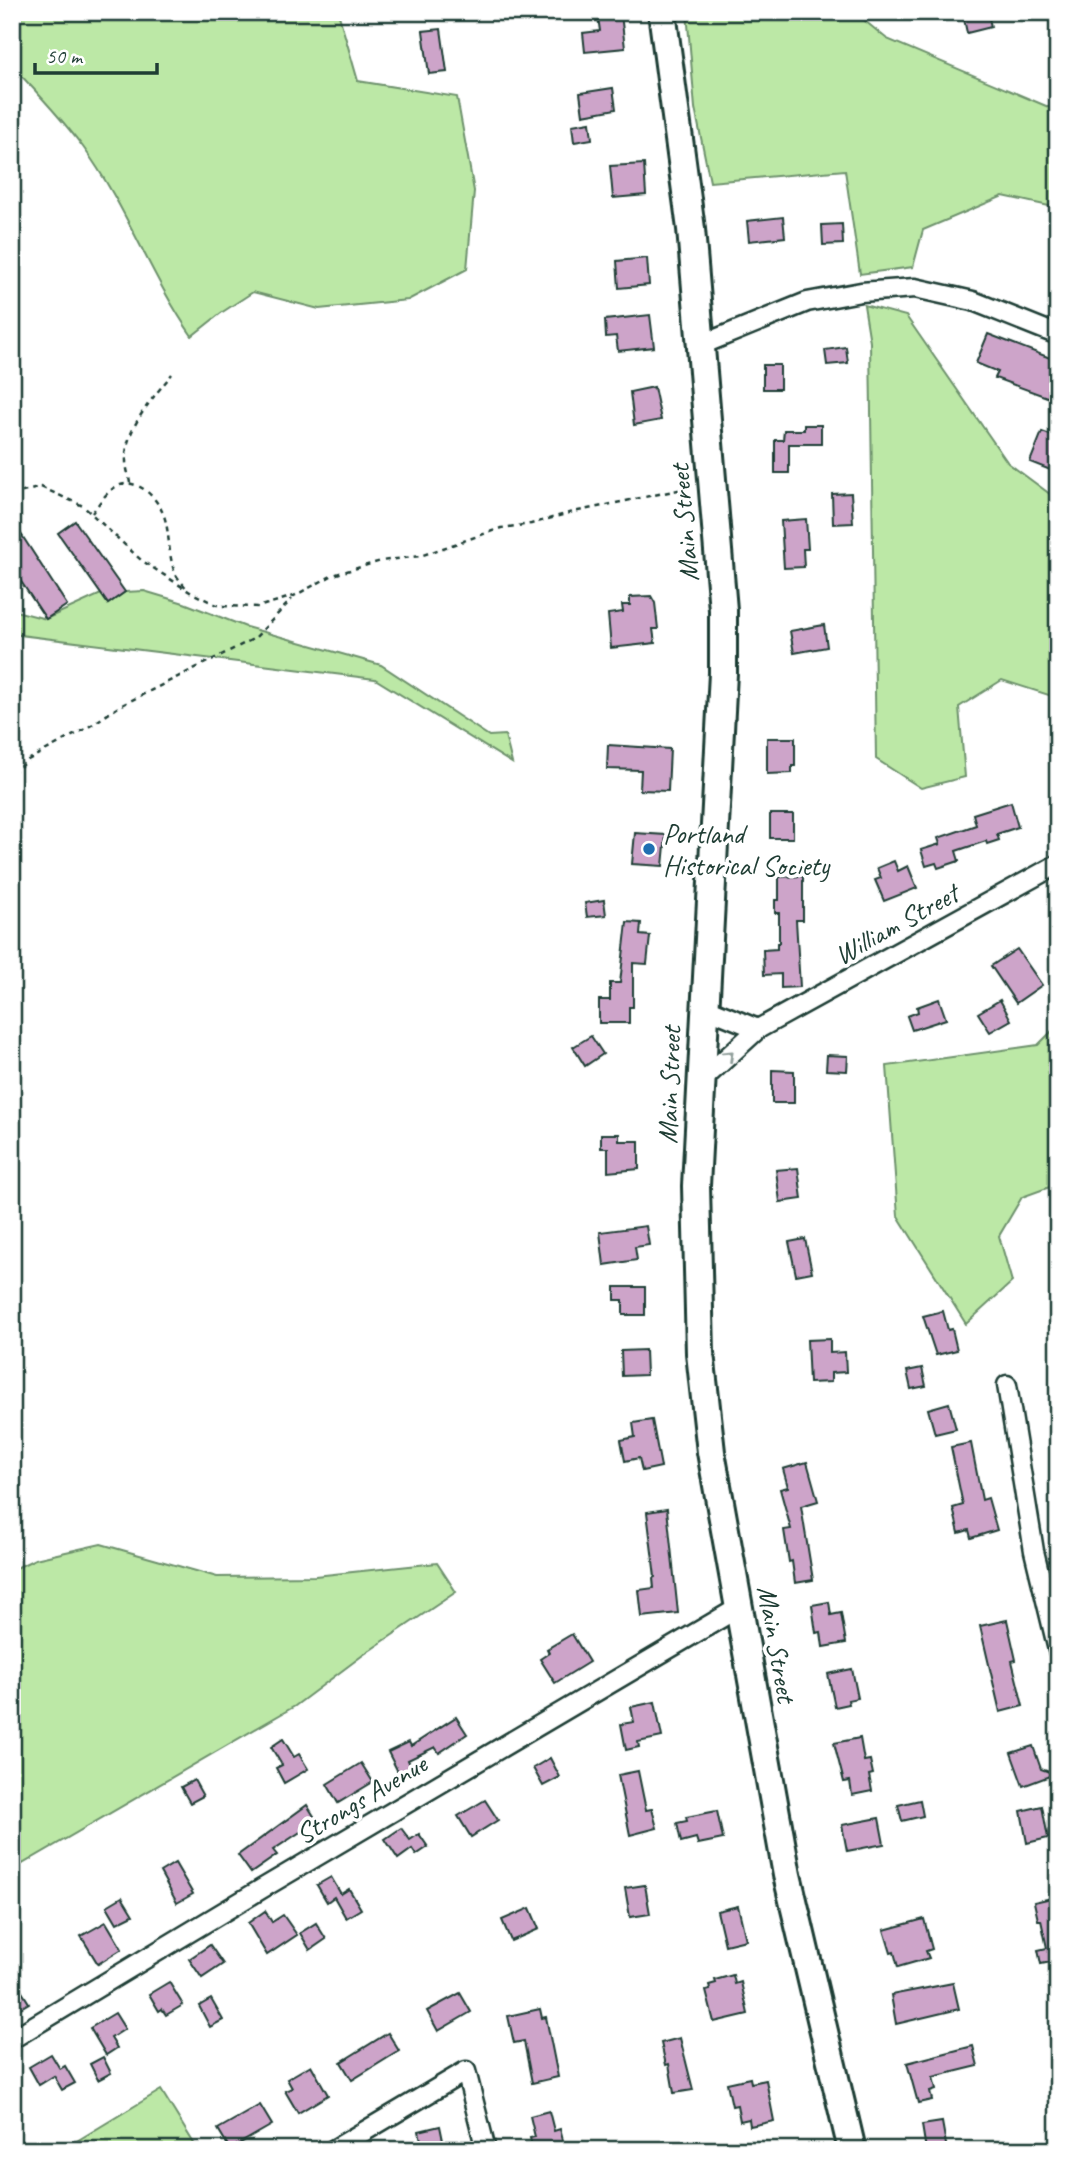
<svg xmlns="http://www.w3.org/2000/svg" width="1070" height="2162" viewBox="0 0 1070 2162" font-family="Caveat,sans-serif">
	<rect width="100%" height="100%" fill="#fff"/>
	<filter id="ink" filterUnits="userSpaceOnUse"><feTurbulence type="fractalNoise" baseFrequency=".0143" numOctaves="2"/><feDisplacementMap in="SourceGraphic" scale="14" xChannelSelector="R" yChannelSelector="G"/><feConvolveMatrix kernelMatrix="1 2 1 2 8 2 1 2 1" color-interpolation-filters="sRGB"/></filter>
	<g filter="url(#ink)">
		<g fill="#bce8a6" stroke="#6e926d" stroke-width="2">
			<path d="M 12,12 L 338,12 L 358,81 L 457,97 L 474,191 L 467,269 L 408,300 L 319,309 L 253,292 L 221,313 L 192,336 C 150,276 126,205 83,147 C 62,119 36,91 12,66 Z"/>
			<polygon points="687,12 854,12 887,39 1058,111 1058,208 1003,196 923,230 913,267 860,274 845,170 710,182 695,108"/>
			<polygon points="864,305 906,316 1008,463 1058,500 1058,698 1002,680 959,707 965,777 921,788 876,759 870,342"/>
			<polygon points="144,591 184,603 246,627 381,665 489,736 505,735 512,763 375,679 12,634 12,610 46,619 101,594 108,604 125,592"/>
			<polygon points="1058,1025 1058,1184 1022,1197 999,1236 1012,1282 966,1324 898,1216 887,1066 1038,1045"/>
			<polygon points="101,1544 217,1577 315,1576 437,1563 456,1592 363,1655 295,1706 12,1870 12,1570 35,1559"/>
			<polygon points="161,2090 198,2150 62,2150"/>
		</g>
		<g fill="#cda4c9" stroke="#1f3d34" stroke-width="2">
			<polygon points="988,13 991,27 967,33 964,19"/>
			<polygon points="621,14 625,48 585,52 583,33 600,31 598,17"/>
			<polygon points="441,29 447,72 429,74 423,31"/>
			<polygon points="613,88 616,109 583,115 580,93"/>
			<polygon points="590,122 592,139 574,142 572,125"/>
			<polygon points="644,164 646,195 613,198 610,166"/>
			<polygon points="783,217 785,237 749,241 747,221"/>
			<polygon points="842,224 843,244 823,245 822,225"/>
			<polygon points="647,258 649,285 619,288 617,261"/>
			<polygon points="650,315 654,347 618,351 616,336 606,337 605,320"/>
			<polygon points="988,334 1058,361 1058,401 995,378 998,372 976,363"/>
			<polygon points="846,347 848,363 827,365 825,350"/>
			<rect x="763" y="365" width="17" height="24"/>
			<polygon points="654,387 661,420 634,425 630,392"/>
			<polygon points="804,425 821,425 821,444 789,444 789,473 775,473 775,440 783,440 784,430 804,430"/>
			<polygon points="1042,432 1058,438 1058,473 1030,462"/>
			<polygon points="851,493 853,523 833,524 832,494"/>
			<polygon points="806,519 808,549 803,549 804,567 784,568 781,521"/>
			<polygon points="75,521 125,592 108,604 58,533"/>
			<polygon points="21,534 67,605 46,619 12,568 12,540"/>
			<polygon points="651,596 655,603 658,629 653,629 655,643 611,648 608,614 623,612 622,605 630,605 630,597"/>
			<polygon points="824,625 827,647 794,653 790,631"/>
			<polygon points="767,738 795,738 795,766 792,766 792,773 767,774"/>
			<polygon points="608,745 670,749 668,791 640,790 641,770 607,769"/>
			<polygon points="1011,802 1018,827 997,834 999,840 987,844 986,841 956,851 959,861 938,868 936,863 926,866 921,850 940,844 938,838 976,825 973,814"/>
			<rect x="770" y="814" width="23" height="24"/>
			<polygon points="635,833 666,835 663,866 632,864"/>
			<polygon points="894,861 898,871 908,866 917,888 884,901 875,880 881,878 877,868"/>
			<polygon points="803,876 803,920 796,920 800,987 781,988 781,974 764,975 763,950 777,949 777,943 779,943 779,913 775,913 775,900 779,900 779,877"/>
			<polygon points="604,900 606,915 587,917 585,903"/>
			<polygon points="627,922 641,923 640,935 650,936 647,964 633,963 633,1007 629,1007 629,1023 599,1023 599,1000 610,1000 610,983 620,983"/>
			<polygon points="1017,949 1042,985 1016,1003 991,966"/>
			<polygon points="939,999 946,1019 912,1030 907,1016 918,1012 917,1007"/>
			<polygon points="1000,1000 1011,1020 990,1032 978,1013"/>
			<polygon points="591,1036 603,1054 585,1066 573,1047"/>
			<polygon points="827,1055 848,1056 847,1071 826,1070"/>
			<polygon points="772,1070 794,1071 794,1103 772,1103"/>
			<polygon points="601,1134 619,1134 619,1141 639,1141 639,1169 608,1172 608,1148 601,1148"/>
			<polygon points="798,1168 802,1199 780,1202 776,1170"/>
			<polygon points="646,1226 649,1245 635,1247 637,1260 604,1265 600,1232"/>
			<polygon points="805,1239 812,1272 796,1275 789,1242"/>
			<polygon points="615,1287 645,1287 645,1315 623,1315 623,1300 615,1300"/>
			<polygon points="943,1311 948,1330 952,1329 957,1350 936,1355 923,1316"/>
			<polygon points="830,1339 830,1353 845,1352 846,1372 831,1373 831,1382 809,1383 807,1340"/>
			<polygon points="645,1350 646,1375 622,1376 621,1351"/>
			<polygon points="922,1368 926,1386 911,1389 907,1371"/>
			<polygon points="949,1403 956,1429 935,1434 928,1409"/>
			<polygon points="652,1420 661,1467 642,1471 639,1458 625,1461 621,1440 635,1437 633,1423"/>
			<polygon points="971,1443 982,1500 988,1498 997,1530 971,1538 969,1530 959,1533 953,1508 963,1505 951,1447"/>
			<polygon points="807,1462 818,1501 801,1506 813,1580 795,1583 792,1561 789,1562 784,1530 791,1529 780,1489 788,1487 783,1469"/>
			<polygon points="667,1509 678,1613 642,1617 639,1590 654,1588 653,1578 655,1577 647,1512"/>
			<polygon points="829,1602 831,1615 841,1613 846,1643 823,1647 821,1632 816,1633 812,1605"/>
			<polygon points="1007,1620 1016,1660 1012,1661 1023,1706 1000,1712 980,1626"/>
			<polygon points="572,1634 589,1662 555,1683 540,1659 549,1653 547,1649"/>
			<polygon points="852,1669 858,1698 848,1700 849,1704 835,1707 828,1674"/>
			<polygon points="655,1702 662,1737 638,1742 639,1747 626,1750 621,1724 634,1722 631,1707"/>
			<polygon points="456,1717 467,1734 439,1753 435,1747 408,1760 413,1772 401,1778 388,1752 409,1742 411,1746"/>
			<polygon points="860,1738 864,1761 870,1760 873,1774 869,1775 872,1791 852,1795 850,1781 844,1782 834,1743"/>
			<polygon points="283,1739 294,1757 299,1754 308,1769 284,1783 276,1768 282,1765 271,1747"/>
			<polygon points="1033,1746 1041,1769 1055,1774 1023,1786 1011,1753"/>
			<polygon points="550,1758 560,1777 543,1786 533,1768"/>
			<polygon points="361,1763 373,1782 338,1803 327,1784"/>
			<polygon points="638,1771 646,1810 652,1809 657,1828 630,1835 618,1775"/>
			<polygon points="194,1780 203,1796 190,1803 181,1787"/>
			<polygon points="485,1800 498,1820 471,1837 458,1816"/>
			<polygon points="920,1800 923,1816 902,1821 898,1805"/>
			<polygon points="307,1805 317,1821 273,1850 277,1855 251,1873 238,1855"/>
			<polygon points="1042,1806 1048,1838 1027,1843 1021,1811"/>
			<polygon points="717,1811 723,1839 698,1844 696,1838 681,1842 677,1823 687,1821 686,1817"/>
			<polygon points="879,1818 884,1844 847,1851 842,1825"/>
			<polygon points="401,1828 410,1840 419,1834 428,1847 416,1855 412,1849 398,1859 385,1839"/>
			<polygon points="175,1863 193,1894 177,1903 160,1872"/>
			<polygon points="331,1877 341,1894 349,1889 361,1909 346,1918 334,1897 327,1902 317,1885"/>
			<polygon points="645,1885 650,1914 630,1917 625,1888"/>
			<polygon points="122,1897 133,1915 117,1923 107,1906"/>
			<polygon points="1056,1897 1058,1969 1052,1969 1051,1962 1041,1964 1038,1950 1047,1948 1041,1920 1038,1920 1034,1902"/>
			<polygon points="738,1906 746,1940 725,1945 717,1911"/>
			<polygon points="530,1908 539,1929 511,1941 502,1920"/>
			<polygon points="265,1911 272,1922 283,1915 297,1935 267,1955 248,1923"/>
			<polygon points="924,1919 932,1949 926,1951 929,1958 898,1967 894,1952 891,1953 884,1930"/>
			<polygon points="106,1922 122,1949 98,1964 81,1936"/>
			<polygon points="316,1923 326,1939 310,1950 300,1933"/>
			<polygon points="210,1945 223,1964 202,1978 189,1959"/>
			<polygon points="733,1975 735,1984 741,1982 748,2014 714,2022 706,1991 710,1990 709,1985 716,1983 715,1980"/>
			<polygon points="12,1976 29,2003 12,2013"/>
			<polygon points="169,1982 183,2005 166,2015 162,2009 159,2011 149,1994"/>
			<polygon points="953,1983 959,2009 896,2024 891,1995"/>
			<polygon points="460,1993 471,2012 438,2031 427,2011"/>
			<polygon points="211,1999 223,2020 210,2027 199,2006"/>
			<polygon points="540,2009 542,2018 546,2017 558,2077 532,2083 524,2041 514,2043 508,2016"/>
			<polygon points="115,2013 125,2029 111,2038 117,2048 106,2055 90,2028"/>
			<polygon points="388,2033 399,2051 352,2080 341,2062"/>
			<polygon points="680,2038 693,2090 674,2093 669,2064 666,2065 661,2043"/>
			<polygon points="973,2046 978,2066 933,2077 936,2089 930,2091 932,2100 918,2103 907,2063"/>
			<polygon points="51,2054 60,2069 65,2066 75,2083 62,2090 54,2076 39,2085 29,2067"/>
			<polygon points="103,2057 111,2073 98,2080 90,2064"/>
			<polygon points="311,2065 328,2095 298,2113 285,2091 292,2088 287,2079"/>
			<polygon points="750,2078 751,2083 766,2080 774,2121 750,2126 749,2119 740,2121 737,2105 732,2106 727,2083"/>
			<polygon points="260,2105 272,2125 230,2149 218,2129"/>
			<polygon points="549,2111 554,2131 560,2129 565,2148 533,2150 530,2138 535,2137 530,2116"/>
			<polygon points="942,2122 947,2150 926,2150 922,2125"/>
			<polygon points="440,2126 445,2150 423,2150 419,2131"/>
		</g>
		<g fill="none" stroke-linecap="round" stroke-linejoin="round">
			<defs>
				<g id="minor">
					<polyline points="701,345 807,302 861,292 915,288 973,301 1058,335"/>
					<polyline points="704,1007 758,1029"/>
					<polyline points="700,1082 758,1029 1058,864"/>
					<polyline points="1007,1385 1034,1551 1058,1650"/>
					<polyline points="12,2039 263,1888 738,1608"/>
					<polyline points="333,2150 466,2071 486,2150"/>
				</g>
				<polyline id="secondary" points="662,12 691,229 723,610 723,673 696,1186 700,1353 711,1452 787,1875 852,2150"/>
			</defs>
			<use href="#minor" stroke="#1f3d34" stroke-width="23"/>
			<use href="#secondary" stroke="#1f3d34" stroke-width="32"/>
			<g stroke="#1f3d34" stroke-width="2.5" stroke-dasharray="5 5" stroke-linecap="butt">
				<path d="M 130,483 C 129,476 126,468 126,461 C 124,429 153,398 172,374"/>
				<polyline points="12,495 41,487 83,506 141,560 190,592 219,606 258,607 294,596 333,575 381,561 420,556 501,528 531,524 569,513 692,487"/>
				<path d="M 92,513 C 99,504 107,490 118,486 C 139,476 160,501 165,519 C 170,537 168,555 175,573 C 178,579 183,584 188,590"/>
				<polyline points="12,773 28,760 87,728 120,706 255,638 292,599"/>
			</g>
			<use href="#minor" stroke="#fff" stroke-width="18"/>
			<use href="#secondary" stroke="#fff" stroke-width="26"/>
		</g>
		<defs><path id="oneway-chevron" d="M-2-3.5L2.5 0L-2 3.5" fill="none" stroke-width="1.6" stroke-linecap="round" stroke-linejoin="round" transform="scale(1.75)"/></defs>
		<use stroke="#8f9e9a" href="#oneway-chevron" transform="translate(729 1055) rotate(-43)"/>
	</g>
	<circle fill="#1f6fb2" stroke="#fff" stroke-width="2.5" cx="649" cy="849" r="7"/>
	<g text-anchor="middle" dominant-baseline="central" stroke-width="7" stroke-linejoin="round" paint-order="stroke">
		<g font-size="28" fill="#1f3d34" stroke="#fff">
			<text transform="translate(684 523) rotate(-95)">Main Street</text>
			<text transform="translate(896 924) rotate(-29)">William Street</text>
			<text transform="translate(669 1085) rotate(-88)">Main Street</text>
			<text transform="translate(777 1644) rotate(80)">Main Street</text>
			<text transform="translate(361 1799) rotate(-31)">Strongs Avenue</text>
		</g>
		<g font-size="28" fill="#1f3d34" stroke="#fff" text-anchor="start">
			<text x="663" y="833">Portland<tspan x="663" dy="32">Historical Society</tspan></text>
		</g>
	</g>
	<rect width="1070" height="2162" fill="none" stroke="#fff" stroke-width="42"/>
	<rect x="21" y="21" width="1028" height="2120" fill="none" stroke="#1f3d34" stroke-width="2.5" filter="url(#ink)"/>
	<path d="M35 63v10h122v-10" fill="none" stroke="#1f3d34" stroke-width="3.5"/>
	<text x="46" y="63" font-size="21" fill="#1f3d34" stroke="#ffffff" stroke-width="5" paint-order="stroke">50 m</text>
</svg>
